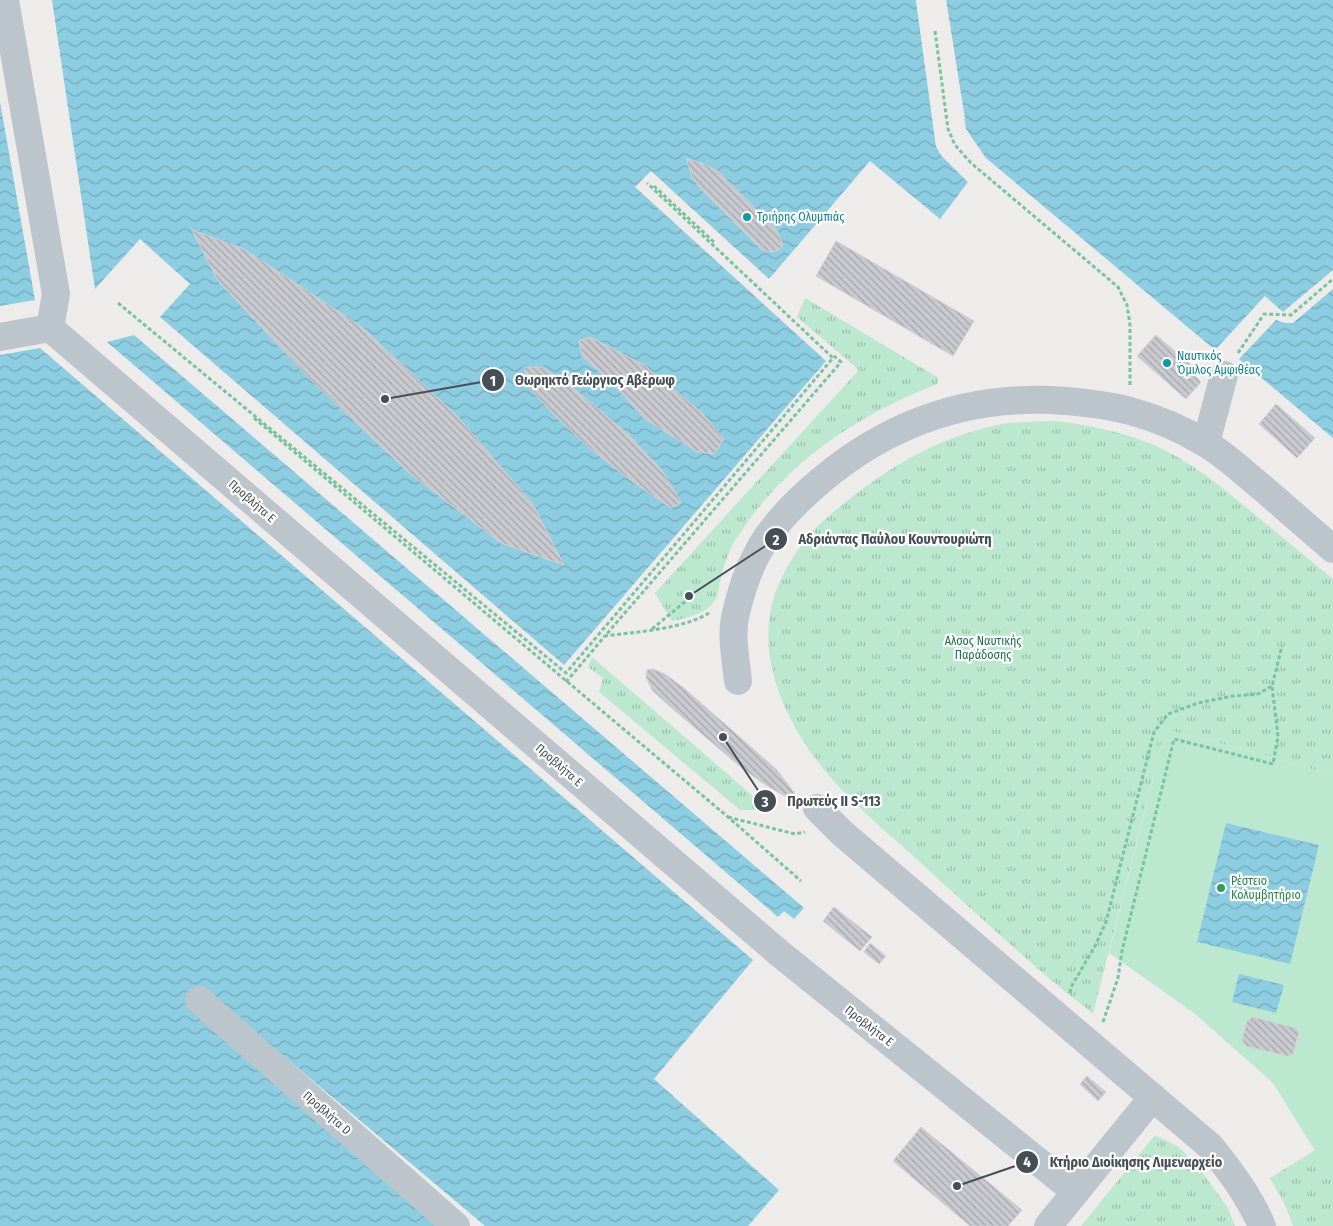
<svg xmlns="http://www.w3.org/2000/svg" width="1333" height="1226" viewBox="0 0 1333 1226" font-family="'Fira Sans Condensed',sans-serif">
	<defs>
		<pattern id="park-tufts" width="24" height="20" patternUnits="userSpaceOnUse" patternTransform="scale(1.25)"><rect width="24" height="20" fill="#bce8cf"/><path d="M3 7l-1-3M5 7V3M7 7l1-3M15 17l-1-3M17 17v-4M19 17l1-3" fill="none" stroke="#9bbeab"/></pattern>
		<pattern id="water-waves" width="16" height="10" patternUnits="userSpaceOnUse" patternTransform="scale(1.25)"><rect width="16" height="10" fill="#8dcde1"/><path d="M0 5q4-4 8 0t8 0" fill="none" stroke="#75a9b9"/></pattern>
		<pattern id="building-back-hatch" width="6" height="6" patternUnits="userSpaceOnUse" patternTransform="scale(1.25)"><rect width="6" height="6" fill="#c9cad0"/><path d="M-1 5l2 2M0 0l6 6M5-1l2 2" fill="none" stroke="#a5a6ac"/></pattern>
	</defs>
	<rect width="100%" height="100%" fill="#eeebeb"/>
	<polygon fill="#bce8cf" points="1165,729 1265,755 1333,775 1333,1180 1273,1083 1194,1013 1109,953"/>
	<g fill="url(#park-tufts)">
		<path d="M 805,298 L 937,377 L 938,381 L 937,384 C 856,416 786,462 738,536 C 729,549 723,567 720,582 C 718,588 719,595 715,600 C 706,614 687,618 672,621 L 655,593 L 859,370 L 797,317 Z"/>
		<path d="M 1055,421 C 1086,424 1127,433 1156,446 C 1192,462 1222,487 1253,513 C 1280,535 1306,557 1333,579 L 1333,775 L 1265,755 L 1165,729 L 1093,1014 C 1077,1000 1060,988 1044,974 C 1003,939 963,901 923,865 C 892,836 859,810 831,778 C 795,737 763,678 769,622 C 773,581 800,540 831,514 C 881,472 932,439 997,425 C 1016,421 1036,422 1055,421 Z"/>
		<polygon points="592,657 767,808 755,810 740,810 599,692 603,678 588,667"/>
		<polygon points="1155,1135 1177,1146 1196,1164 1228,1208 1235,1226 1081,1226"/>
		<polygon points="1315,1150 1333,1180 1333,1226 1293,1226 1286,1207 1270,1178"/>
	</g>
	<g fill="url(#water-waves)">
		<polygon points="52,0 916,0 936,146 941,155 968,182 940,219 870,161 769,279 651,171 635,187 826,361 564,665 160,317 190,284 140,239 95,289"/>
		<polygon points="946,0 1333,0 1333,270 1283,312 1265,296 1215,350 986,158 966,129"/>
		<polygon points="0,102 35,300 0,306"/>
		<polygon points="1333,289 1333,438 1239,359 1276,320 1285,323 1293,323"/>
		<polygon points="134,335 789,895 804,908 794,919 784,911 778,917 107,342"/>
		<polygon points="40,348 753,960 654,1079 779,1190 748,1226 485,1226 203,988 441,1226 0,1226 0,355"/>
		<polygon points="1226,823 1319,845 1290,964 1197,942"/>
		<polygon points="1239,974 1284,985 1276,1013 1232,1002"/>
	</g>
	<g fill="#eeebeb">
		<polygon points="916,0 919,0 939,145 943,153 969,180 968,182 941,155 936,146"/>
		<polygon points="943,0 946,0 965,119 962,119"/>
	</g>
	<g fill="url(#building-back-hatch)" stroke="#cfd1d6">
		<polygon points="686,158 706,165 719,172 777,230 783,245 779,250 772,252 762,250 702,190 692,177"/>
		<polygon points="192,230 244,249 362,327 457,416 532,503 564,565 501,543 408,472 314,383 218,281"/>
		<polygon points="836,241 974,321 953,356 816,276"/>
		<polygon points="1156,335 1197,370 1193,374 1201,382 1186,399 1137,356"/>
		<polygon points="590,337 644,365 702,413 724,439 714,454 696,451 645,419 613,384 582,356 579,341"/>
		<polygon points="524,367 543,367 577,391 628,434 662,470 681,502 671,508 633,482 592,450 557,418 529,387"/>
		<polygon points="1276,404 1315,438 1297,458 1259,424"/>
		<polygon points="653,669 665,674 685,689 750,746 777,770 803,804 801,806 761,782 737,764 667,704 652,690 646,677 647,670"/>
		<polygon points="834,907 872,937 860,951 823,921"/>
		<polygon points="870,943 886,956 879,964 864,952"/>
		<polygon points="1253,1017 1295,1028 1299,1032 1293,1054 1287,1056 1246,1046 1242,1040 1247,1021"/>
		<polygon points="1087,1076 1106,1092 1098,1101 1080,1084"/>
		<polygon points="921,1127 1022,1210 1008,1226 970,1226 893,1161"/>
	</g>
	<g fill="none" stroke-linecap="round" stroke-linejoin="round">
		<g stroke="#78c3a1" stroke-width="3" stroke-dasharray="4 2.5" stroke-linecap="butt">
			<polyline points="935,31 948,129 955,145 971,163 1118,287 1127,305 1130,325 1130,385"/>
			<polyline points="654,186 715,243"/>
			<polyline points="118,303 566,673 833,358 647,183"/>
			<polyline points="1238,353 1264,314 1291,315 1333,279"/>
			<polyline points="254,418 728,817 801,881"/>
			<path d="M 709,613 C 683,629 636,632 605,636 L 841,362 L 834,356"/>
			<polyline points="652,629 687,600"/>
			<polyline points="566,682 605,636"/>
			<polyline points="728,817 795,834 805,832"/>
			<polyline points="1070,993 1071,987 1095,946 1106,922 1154,732 1168,714 1198,703 1233,696 1258,694 1272,686"/>
			<polyline points="1103,1022 1118,978 1122,951 1174,739 1273,764 1278,736 1272,686 1282,646"/>
		</g>
		<g stroke="#bdc5cc" stroke-width="28">
			<polyline points="5,0 56,294 50,328"/>
			<polyline points="50,328 779,953 1076,1192"/>
			<polyline points="0,337 50,328"/>
			<polyline points="1206,443 1224,375"/>
			<path d="M 738,681 C 736,661 731,637 735,617 C 740,594 747,572 758,552 C 770,529 791,507 810,490 C 883,424 967,393 1066,401 C 1087,403 1110,405 1130,411 C 1156,418 1182,429 1205,443 C 1224,454 1242,471 1259,485 C 1284,506 1308,528 1333,549"/>
			<path d="M 817,808 L 842,833 L 1211,1147 C 1231,1172 1249,1196 1262,1226"/>
			<polyline points="199,1000 456,1226"/>
			<polyline points="1048,1226 1153,1097"/>
		</g>
	</g>
	<g fill="#0f9aa8" stroke="#fff" stroke-width="2">
		<circle cx="747" cy="217" r="5"/>
		<circle cx="1167" cy="363" r="5"/>
	</g>
	<circle fill="#2e9e5b" stroke="#fff" stroke-width="2" cx="1221" cy="888" r="5"/>
	<g text-anchor="middle" dominant-baseline="central" stroke-width="4.5" stroke-linejoin="round" paint-order="stroke">
		<g font-size="12" fill="#0d838f" stroke="#fff" text-anchor="start">
			<text x="757" y="217">Τριήρης Ολυμπιάς</text>
			<text x="1177" y="356">Ναυτικός<tspan x="1177" dy="14">Όμιλος Αμφιθέας</tspan></text>
		</g>
		<g font-size="12" fill="#464e56" stroke="#fff">
			<text transform="translate(252 501) rotate(41)">Προβλήτα E</text>
			<text transform="translate(559 765) rotate(41)">Προβλήτα E</text>
			<text transform="translate(869 1026) rotate(38)">Προβλήτα E</text>
			<text transform="translate(327 1113) rotate(41)">Προβλήτα D</text>
		</g>
		<g font-size="12" fill="#1f6f4a" stroke="#fff">
			<text x="983" y="641">Αλσος Ναυτικής<tspan x="983" dy="14">Παράδοσης</tspan></text>
		</g>
		<g font-size="12" fill="#27864d" stroke="#fff" text-anchor="start">
			<text x="1231" y="881">Ρέστειο<tspan x="1231" dy="14">Κολυμβητήριο</tspan></text>
		</g>
	</g>
	<path fill="none" stroke="#464e56" stroke-width="2" d="M385 399L493 380M689 596L776 539M723 737L765 801M957 1186L1027 1162"/>
	<g fill="#464e56" stroke="#fff" stroke-width="2">
		<circle cx="385" cy="399" r="5"/>
		<circle cx="689" cy="596" r="5"/>
		<circle cx="723" cy="737" r="5"/>
		<circle cx="957" cy="1186" r="5"/>
		<circle cx="493" cy="380" r="12"/>
		<circle cx="776" cy="539" r="12"/>
		<circle cx="765" cy="801" r="12"/>
		<circle cx="1027" cy="1162" r="12"/>
	</g>
	<g font-size="15" text-anchor="middle" font-weight="bold" fill="#fff">
		<text x="493" y="386">1</text>
		<text x="776" y="545">2</text>
		<text x="765" y="807">3</text>
		<text x="1027" y="1167">4</text>
	</g>
	<g font-size="14" text-anchor="middle" font-weight="bold" fill="#464e56" stroke="#fff" stroke-width="4.5" stroke-linejoin="round" paint-order="stroke">
		<text x="595" y="385">Θωρηκτό Γεώργιος Αβέρωφ</text>
		<text x="895" y="544">Αδριάντας Παύλου Κουντουριώτη</text>
		<text x="834" y="806">Πρωτεύς ΙΙ S-113</text>
		<text x="1136" y="1167">Κτήριο Διοίκησης Λιμεναρχείο</text>
	</g>
</svg>
